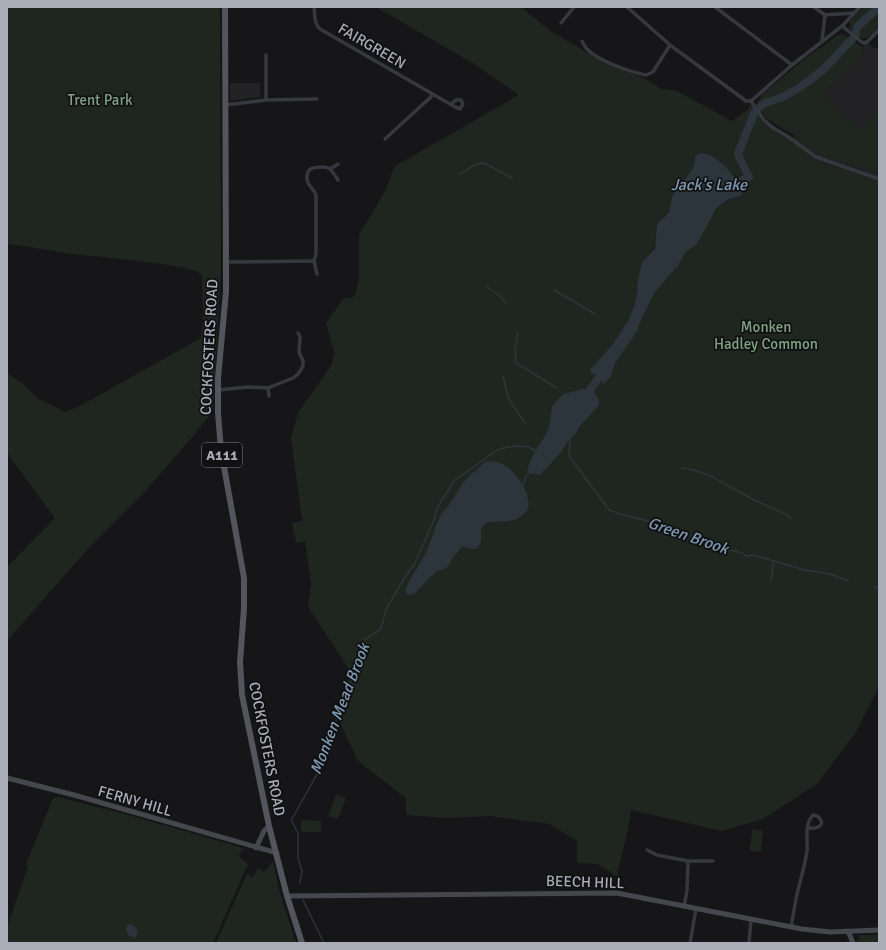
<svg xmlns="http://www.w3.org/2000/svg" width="886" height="950" viewBox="0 0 886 950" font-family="Signika,sans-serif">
	<rect width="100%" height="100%" fill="#161618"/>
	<g fill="#222225">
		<polygon points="867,42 870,46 879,49 879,181 818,161 790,140 811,118 823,94 861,57 864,48 863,43"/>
		<polygon points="230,83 260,83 260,97 230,101"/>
	</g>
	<g fill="#1e261f" fill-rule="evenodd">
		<path d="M 7,7 L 220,7 L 221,268 L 213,411 L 188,442 L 147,489 L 93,543 L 7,641 L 7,567 L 55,518 L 7,453 L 7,373 L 23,384 L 36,397 L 65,412 L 78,407 L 201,338 L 203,319 L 202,275 L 197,271 C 154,260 109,259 65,253 C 46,250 27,246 7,244 Z"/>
		<path d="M 376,7 L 521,7 L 551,31 L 608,65 L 646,79 L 661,89 L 677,91 L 732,121 L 747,110 L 751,103 L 764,120 L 818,161 L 879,181 L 879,687 L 856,732 L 817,784 L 763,819 L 721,831 L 631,810 L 627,834 L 618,871 L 618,877 L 597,864 L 577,863 L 577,841 L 549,824 L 489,816 L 447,818 L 406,815 L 406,798 L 358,761 L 338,718 L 350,671 L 308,607 L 311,584 L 305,541 L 296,543 L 292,523 L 302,521 L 291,438 L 298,413 L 332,364 L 334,352 L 326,323 L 343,299 L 354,297 L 359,281 L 359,235 L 385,191 L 395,166 L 519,95 L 474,64 ZM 701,153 C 720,155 731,173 742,188 L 741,196 L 730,199 L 716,210 L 695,245 L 685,253 L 679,264 L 655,260 L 650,251 L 652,251 L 655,244 L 657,224 L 669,211 L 672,196 L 694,167 L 695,156 Z"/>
		<path d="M 864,7 L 879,7 L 879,27 C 867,40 862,44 849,28 L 851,24 L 849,22 Z"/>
		<polygon points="842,34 864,48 861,57 823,94 850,123 858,116 860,118 853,125 859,130 879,112 879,173 821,155 795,135 783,129 766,118 757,105 757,102 762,97 760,96 818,48 819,49 836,36"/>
		<polygon points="336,794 346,798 338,819 328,816"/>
		<polygon points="58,797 132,816 240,847 244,850 239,854 240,858 248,864 213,943 7,943 7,927 28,867 26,864 53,798"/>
		<polygon points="301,820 321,821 321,832 301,832"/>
		<polygon points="752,829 763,831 761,852 750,851"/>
		<polygon points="271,862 274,863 279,890 296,943 216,943 247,874 253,877 258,868 264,872 268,868"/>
		<polygon points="860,935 879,935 879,943 857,943"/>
	</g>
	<g fill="#2c353c">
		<path d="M 701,153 C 720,155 731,174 743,188 L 741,196 L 729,199 L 716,209 L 697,244 L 685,253 L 679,264 L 654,293 L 639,324 L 638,330 L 615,363 L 611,376 L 603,385 L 600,376 L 591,373 L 590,370 L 613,344 L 628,321 L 634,307 L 637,294 L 638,279 L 642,263 L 655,248 L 657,224 L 669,212 L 672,196 L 694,167 L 695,156 Z"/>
		<path d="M 587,388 C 594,392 600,396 599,405 L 580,426 L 574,436 L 567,442 L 562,451 L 540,475 L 530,473 L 527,470 L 535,451 L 545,436 L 550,424 L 552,406 L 563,394 Z"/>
		<path d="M 492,461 C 497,462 502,463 506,466 C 517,473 537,501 525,513 C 514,524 500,521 487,522 L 481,529 L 481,542 L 478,547 L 474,549 L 462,547 L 452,558 L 450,563 L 447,568 C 433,571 426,582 416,592 L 413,594 L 408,595 L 406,593 L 406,589 L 408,583 L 426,553 L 433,535 L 437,523 L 442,513 L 454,498 L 463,482 L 485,462 Z"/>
		<path d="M 128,924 C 136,925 139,930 136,937 L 132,937 L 128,935 L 126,928 Z"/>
	</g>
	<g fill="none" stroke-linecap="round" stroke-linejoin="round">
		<g stroke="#2c353c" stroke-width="1.5">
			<polyline points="460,174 476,164 484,163 512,178"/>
			<polyline points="486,286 500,296 506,303"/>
			<polyline points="554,290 595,314"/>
			<polyline points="518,332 515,350 516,363 557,388"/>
			<polyline points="503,376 508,398 524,422"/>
			<polyline points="570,440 569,456 609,510 620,514 651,522 691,536 717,547 742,553 746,556 753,555 805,570 830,574 848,581"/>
			<path d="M 681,468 C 704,469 727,486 747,496 C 762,505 776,508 791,518"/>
			<polyline points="523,485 526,476 530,473"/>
			<polyline points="771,582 774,561"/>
			<polyline points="874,587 879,588"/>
			<polyline points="300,883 302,871 298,858 298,833 292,822 292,819 325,760 339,710 358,665 364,640 381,629 386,609 405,577 415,563 434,520 437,508 454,481 497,450 508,447 518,446 528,447 536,451"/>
			<polyline points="303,900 324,943"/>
		</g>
		<g stroke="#2c353c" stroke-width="8">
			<polyline points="738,182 749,177 738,154 755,111 765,103 783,97 799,88 823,70 855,36 857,27 879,7"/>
			<polyline points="590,390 600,376"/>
		</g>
		<g stroke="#37383d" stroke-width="3.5">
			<path d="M 314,7 C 315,15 314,24 320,29 L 457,108 L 460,109 L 463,104 L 461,100 C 456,99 454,101 451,105"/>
			<polyline points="627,7 670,45 746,101 751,101 792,65 842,26 860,7"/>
			<polyline points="715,7 792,65"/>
			<polyline points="814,7 825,15 853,13"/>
			<polyline points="561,23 574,7"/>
			<polyline points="842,26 863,43 867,42 879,30"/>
			<path d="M 582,41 C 583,43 585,47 587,49 C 598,61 630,72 646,75 L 653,72 L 670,45"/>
			<polyline points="822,41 825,15"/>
			<polyline points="266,100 266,55"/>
			<polyline points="751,101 764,120 772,127 787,136 816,157 879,179"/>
			<polyline points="225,105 266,100 317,99"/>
			<polyline points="385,139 433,95"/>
			<polyline points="330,169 338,164"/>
			<polyline points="226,262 314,261"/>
			<path d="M 317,274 L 314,261 L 316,254 L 316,196 C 315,189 307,186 307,179 C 306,169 312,167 321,167 C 324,167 328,167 330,169 C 333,172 336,177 338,180"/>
			<polyline points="268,388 269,396"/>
			<polyline points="218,390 248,387 268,388 293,378 298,374 303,366 303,361 299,352 300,337 298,333"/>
			<polyline points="647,850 657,855 688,861 687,890 684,907"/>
			<polyline points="688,861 713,861"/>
			<path d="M 791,927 C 793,918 794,909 796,899 C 799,883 805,867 807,851 C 808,839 804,824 813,815 C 819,815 826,824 818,827 C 815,829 811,828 808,828"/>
			<polyline points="690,943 696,909"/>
			<polyline points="749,943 751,920"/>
		</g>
		<g stroke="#45474d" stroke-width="5">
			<polyline points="7,778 74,795 277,853"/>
			<polyline points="256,848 264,831 269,826"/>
			<polyline points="287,896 617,893 802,929 830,932 879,930"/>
			<polyline points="848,931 853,943"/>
		</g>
		<polyline stroke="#53555c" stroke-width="6" points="225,7 226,262 226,292 218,378 218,413 221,450 244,578 244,608 240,662 242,695 269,826 287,896 302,943"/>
	</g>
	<g text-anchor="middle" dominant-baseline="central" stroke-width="3.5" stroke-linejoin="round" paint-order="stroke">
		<rect fill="#111113" stroke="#7b7e86" stroke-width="1" x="202" y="443" width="40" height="24" rx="3"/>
		<g font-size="14" font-weight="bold" fill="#a8adb8">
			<text x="222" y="455">A111</text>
		</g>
		<g font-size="15" fill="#a8adb8" stroke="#111113">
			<text transform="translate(372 46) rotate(30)">FAIRGREEN</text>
			<text transform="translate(209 347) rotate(-87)">COCKFOSTERS ROAD</text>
			<text transform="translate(267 749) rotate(79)">COCKFOSTERS ROAD</text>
			<text transform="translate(135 801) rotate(16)">FERNY HILL</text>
			<text transform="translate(585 882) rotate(2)">BEECH HILL</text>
		</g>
		<g font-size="15" fill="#7fa381" stroke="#111113">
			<text x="100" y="100">Trent Park</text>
			<text x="766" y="327">Monken<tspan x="766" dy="17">Hadley Common</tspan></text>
		</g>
		<g font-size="16" font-style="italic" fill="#7f9bb3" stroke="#111113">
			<text x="709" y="185">Jack's Lake</text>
			<text transform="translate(688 536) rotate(19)">Green Brook</text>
			<text transform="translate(340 709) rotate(-69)">Monken Mead Brook</text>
		</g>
	</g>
	<rect width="886" height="950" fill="none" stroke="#a8adb8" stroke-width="16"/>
</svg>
